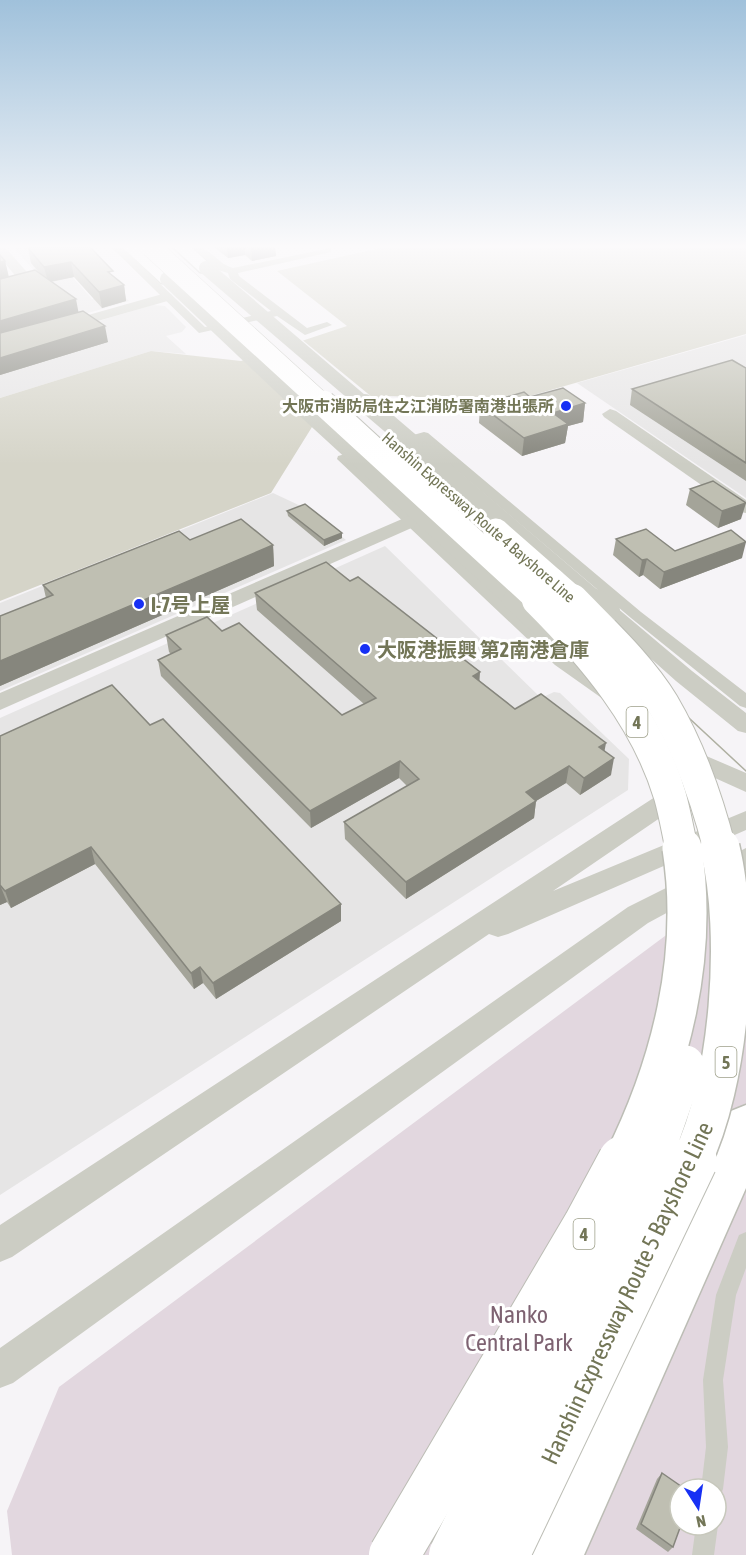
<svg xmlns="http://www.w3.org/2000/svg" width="746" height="1555" viewBox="0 0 746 1555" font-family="'Asap Condensed','Noto Sans JP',sans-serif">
	<rect width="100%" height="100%" fill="#f6f4f7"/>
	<g fill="#e6e5e5">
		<polygon points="13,247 85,247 56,259 92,299 121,293 129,301 0,339 0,293 45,283"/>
		<polygon points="153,305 165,306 186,327 182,332 166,336 186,354 151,351 0,398 0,350"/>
		<polygon points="746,335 746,498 577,383"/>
		<polygon points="273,493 305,508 346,540 0,691 0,603"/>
		<polygon points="385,546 541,698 554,692 560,693 629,759 628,790 0,1195 0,718"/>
	</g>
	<path fill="#e2d7df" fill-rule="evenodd" d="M 746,891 L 746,1555 L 12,1555 L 7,1511 L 59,1387 L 669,933 ZM 680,1489 L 716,1489 L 716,1525 L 680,1525 Z"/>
	<polygon fill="#d5d4c8" points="385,247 746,247 746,334 516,400 386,396 312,427 271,493 0,601 0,398 151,351 241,361 347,326 277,271"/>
	<polygon fill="#f6f4f7" points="300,338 378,402 316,428 241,358"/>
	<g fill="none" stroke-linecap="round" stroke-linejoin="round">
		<defs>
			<g id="primary">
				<polygon points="122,247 140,247 175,279 173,283 161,283"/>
				<polygon points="173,247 191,247 214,268 206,273 200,272"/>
			</g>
			<g id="motorway">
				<polygon points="127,247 149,247 183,266 186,270 183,274 171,274"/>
				<polygon points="746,1105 746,1188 584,1555 528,1555 579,1440 710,1167 731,1111"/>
			</g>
		</defs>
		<use href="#primary" stroke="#bebfb5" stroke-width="3"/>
		<use href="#motorway" stroke="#bcbdb5" stroke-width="3"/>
		<g fill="#cccdc4" fill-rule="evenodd">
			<polygon points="746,1232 746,1268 736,1295 723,1380 728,1447 723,1489 720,1497 716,1498 716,1489 701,1489 706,1447 703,1380 716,1295 739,1235"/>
			<polygon points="716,1520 718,1525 714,1555 692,1555 696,1525 716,1525"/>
		</g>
		<g fill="#cccdc4" fill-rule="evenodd">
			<path d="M 111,247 L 122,247 L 205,327 L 271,311 L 230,279 L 228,273 L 218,270 L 192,247 C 213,247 215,263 233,268 L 331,248 L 331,252 L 238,273 L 239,276 L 307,328 L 327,322 L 332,325 L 305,335 L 277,316 L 199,333 Z"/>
			<polygon points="424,432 428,433 641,612 746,693 746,708 740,706 631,618 422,441 352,460 567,657 617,695 615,699 603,699 555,665 337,459 338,456"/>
		</g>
		<g fill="#cccdc4" fill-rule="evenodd">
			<polygon points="0,247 5,247 33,279 25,287 0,292 0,284 18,279 0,257"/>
			<polygon points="166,293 171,294 173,297 171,300 0,349 0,340"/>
			<polygon points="610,409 616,411 746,500 746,513 740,512 604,417 602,414"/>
			<polygon points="409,516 416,518 418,522 416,526 0,710 0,693"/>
			<polygon points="609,605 616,607 692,671 746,713 746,733 738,731 676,681 602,615 599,611 602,607"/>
			<polygon points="683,746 746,773 746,792 675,760 671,754 675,748"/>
			<polygon points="679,777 688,780 691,786 673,809 553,891 746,811 746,830 508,934 498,937 489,934 12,1257 0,1262 0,1225 635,810 655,797 670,780"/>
			<polygon points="746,848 746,870 648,923 13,1383 0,1388 0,1348 628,907"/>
		</g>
		<use href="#primary" fill="#fff" fill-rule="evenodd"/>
		<use href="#motorway" fill="#fff" fill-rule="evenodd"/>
		<polyline stroke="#afb0a2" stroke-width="1.5" points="156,247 648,680 746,771"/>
		<defs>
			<polyline id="motorway-bridge-far4" points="151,247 324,405"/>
			<g id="motorway-bridge-far3">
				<polyline points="323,403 540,602"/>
				<polyline points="496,531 570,596"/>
				<polyline points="553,581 573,602"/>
			</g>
			<g id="motorway-bridge-far2">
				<path d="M 538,600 C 594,656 647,719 670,796 C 675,814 678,832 682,850"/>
				<path d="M 572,600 C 603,632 640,666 663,704 C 690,750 707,799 720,850"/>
			</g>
			<g id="motorway-bridge-far1">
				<path d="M 623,1162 C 671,1066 699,956 682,848"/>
				<polyline points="651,1162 685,1065"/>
				<path d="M 691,1162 C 730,1082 741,935 720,848"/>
			</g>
			<g id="motorway-bridge">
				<polyline points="394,1555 588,1226 623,1161"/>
				<polyline points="454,1555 652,1161"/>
				<polyline points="504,1555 692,1161"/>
			</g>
		</defs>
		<use href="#motorway-bridge-far4" stroke="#bcbdb5" stroke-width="21" stroke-linecap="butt"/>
		<use href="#motorway-bridge-far3" stroke="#bcbdb5" stroke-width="27" stroke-linecap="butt"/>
		<use href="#motorway-bridge-far2" stroke="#bcbdb5" stroke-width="34" stroke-linecap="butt"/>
		<use href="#motorway-bridge-far1" stroke="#bcbdb5" stroke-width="42" stroke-linecap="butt"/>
		<use href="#motorway-bridge" stroke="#bcbdb5" stroke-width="52" stroke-linecap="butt"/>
		<g stroke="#cccdc4" stroke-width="14">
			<polyline points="206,268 366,405"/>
			<polyline points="167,279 300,405"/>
		</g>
		<g stroke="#cccdc4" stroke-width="18">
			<polyline points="299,403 516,602"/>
			<polyline points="365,403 598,602"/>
		</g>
		<g stroke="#cccdc4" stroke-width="22">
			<polyline points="514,600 550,633"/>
			<polyline points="596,600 609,611"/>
		</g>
		<use href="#motorway-bridge-far4" stroke="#fff" stroke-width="20"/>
		<use href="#motorway-bridge-far3" stroke="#fff" stroke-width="25"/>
		<use href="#motorway-bridge-far2" stroke="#fff" stroke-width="32"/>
		<use href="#motorway-bridge-far1" stroke="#fff" stroke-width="39"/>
		<use href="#motorway-bridge" stroke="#fff" stroke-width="50"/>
	</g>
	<g fill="#a4a499">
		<polygon points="214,247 275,247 276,256 252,261 245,255 228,258"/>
		<polygon points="28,248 114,277 124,285 126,301 102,308 74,277 51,282 78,312 108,342 0,375 0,255 5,261 9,277 41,275 31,263"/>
		<polygon points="746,368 746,481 630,405 632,389"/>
		<polygon points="530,397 585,403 583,422 568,426 565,443 522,456 479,423 480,405"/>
		<polygon points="690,489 741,519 718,528 686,505"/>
		<polygon points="287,511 342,538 324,546 288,516"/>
		<polygon points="616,539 675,551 742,558 660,589 643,575 639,577 613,555"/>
		<polygon points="190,540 273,545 274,566 0,686 0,616 46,598 43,585"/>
		<polygon points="255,593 480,681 515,709 604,751 611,775 580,795 566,783 536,801 534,818 406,899 345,839 344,822 407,786 399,778 311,828 161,676 158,660 171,654 169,652 166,635 222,631 342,715 364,704 257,610"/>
		<polygon points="150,725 341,921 216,999 203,983 194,989 95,864 11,908 7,902 0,905 0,736"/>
		<polygon points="662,1473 673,1547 668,1552 636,1529 657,1479"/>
	</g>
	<g fill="#86867d">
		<polygon points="227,247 245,247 245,255 228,258"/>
		<polygon points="251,247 275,247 276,256 252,261"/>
		<polygon points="5,261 9,279 0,282 0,262"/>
		<polygon points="71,262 74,277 48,282 44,267"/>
		<polygon points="124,285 126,301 102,308 99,292"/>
		<polygon points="76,299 79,315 0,338 0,321"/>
		<polygon points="105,326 108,342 0,375 0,358"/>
		<polygon points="585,403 583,422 568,426 565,443 522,456 524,438 553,413"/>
		<polygon points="746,503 741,519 718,528 722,511"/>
		<polygon points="342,533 342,538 324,546 324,540"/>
		<polygon points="746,542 742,558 660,589 664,572"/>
		<polygon points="273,545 274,566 0,686 0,661"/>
		<polygon points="647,559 643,575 639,577 642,560"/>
		<polygon points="480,672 479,689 473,676"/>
		<polygon points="606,743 603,759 599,747"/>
		<polygon points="614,758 611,775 580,795 584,778"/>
		<polygon points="400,761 399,778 311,828 310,811"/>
		<polygon points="569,766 566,783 536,801 534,818 406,899 406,882 526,792"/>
		<polygon points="91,847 95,864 11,908 5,891"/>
		<polygon points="0,885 7,902 0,905"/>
		<polygon points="341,904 341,921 216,999 213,983"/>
		<polygon points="200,967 203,983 194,989 191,973"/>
	</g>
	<g fill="#bfbfb2" stroke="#86867d" stroke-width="1.5">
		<polygon points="31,247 90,247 113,271 108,272 124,285 99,292 71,262 44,267 28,248"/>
		<polygon points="0,255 5,261 0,262"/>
		<polygon points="35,270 76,299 0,321 0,279"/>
		<polygon points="83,311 105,326 0,358 0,333"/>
		<polygon points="732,360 746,368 746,463 632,389"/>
		<polygon points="563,388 585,403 553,413 568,424 524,438 480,405 524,392 530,397"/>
		<polygon points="713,481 746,503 722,511 690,489"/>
		<polygon points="305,504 342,533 324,540 287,511"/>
		<polygon points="241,519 273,545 0,661 0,616 53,595 43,585 179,531 190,540"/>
		<polygon points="646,529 675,551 731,530 746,542 664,572 647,559 642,560 616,539"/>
		<polygon points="326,562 350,581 358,577 480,672 473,676 515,709 541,694 606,743 599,747 614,758 584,778 569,766 526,792 536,801 406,882 344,822 419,779 400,761 310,811 158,660 181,649 166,635 207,617 222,631 239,623 342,715 376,698 255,593"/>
		<polygon points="112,685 150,725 163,719 341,904 213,983 200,967 191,973 91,847 5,891 0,885 0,736"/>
		<polygon points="662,1473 685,1489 680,1489 680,1525 681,1525 673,1547 641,1524"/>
	</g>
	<linearGradient id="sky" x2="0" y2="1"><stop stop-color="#a0c1db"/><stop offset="0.53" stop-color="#fbfafb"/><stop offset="1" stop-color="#fbfafb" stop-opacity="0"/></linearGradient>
	<rect width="746" height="465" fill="url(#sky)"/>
	<g fill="#1730f4" stroke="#fff" stroke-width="2">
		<circle cx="566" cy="406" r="6"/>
		<circle cx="139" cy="604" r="6"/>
		<circle cx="365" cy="649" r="6"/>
	</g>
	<g text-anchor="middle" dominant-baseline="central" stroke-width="6" stroke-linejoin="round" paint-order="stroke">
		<g font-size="16" font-weight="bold" fill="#737657" stroke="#fff" text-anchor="end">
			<text x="554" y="406">大阪市消防局住之江消防署南港出張所</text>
		</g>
		<g font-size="16" fill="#737657" stroke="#fff">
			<text transform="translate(479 517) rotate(41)">Hanshin Expressway Route 4 Bayshore Line</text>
		</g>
		<g fill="#fff" stroke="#9d9f89" stroke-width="1.5">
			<rect x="626.5" y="707" width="21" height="30" rx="4.5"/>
			<rect x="715.5" y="1047" width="21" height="30" rx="4.5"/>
			<rect x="573.5" y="1219" width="21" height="30" rx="4.5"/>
		</g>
		<g font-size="18" font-weight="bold" fill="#737657">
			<text x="637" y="722">4</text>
			<text x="726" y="1062">5</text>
			<text x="584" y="1234">4</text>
		</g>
		<g font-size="20" font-weight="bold" fill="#737657" stroke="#fff" text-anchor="start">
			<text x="151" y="604">I-7号上屋</text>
			<text x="377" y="649">大阪港振興 第2南港倉庫</text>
		</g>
		<g font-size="24" fill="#737657" stroke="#fff">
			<text transform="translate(627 1293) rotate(-65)">Hanshin Expressway Route 5 Bayshore Line</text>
		</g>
		<g font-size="24" fill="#7e6372" stroke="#fff">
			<text x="519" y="1314">Nanko<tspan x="519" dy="28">Central Park</tspan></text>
		</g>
	</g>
	<g transform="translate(698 1507) rotate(168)"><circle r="28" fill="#ffffff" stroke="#c7c8bc" stroke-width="1.5"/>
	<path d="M0-4.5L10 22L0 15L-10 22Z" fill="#1730f4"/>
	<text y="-9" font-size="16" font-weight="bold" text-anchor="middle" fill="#737657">N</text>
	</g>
</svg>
